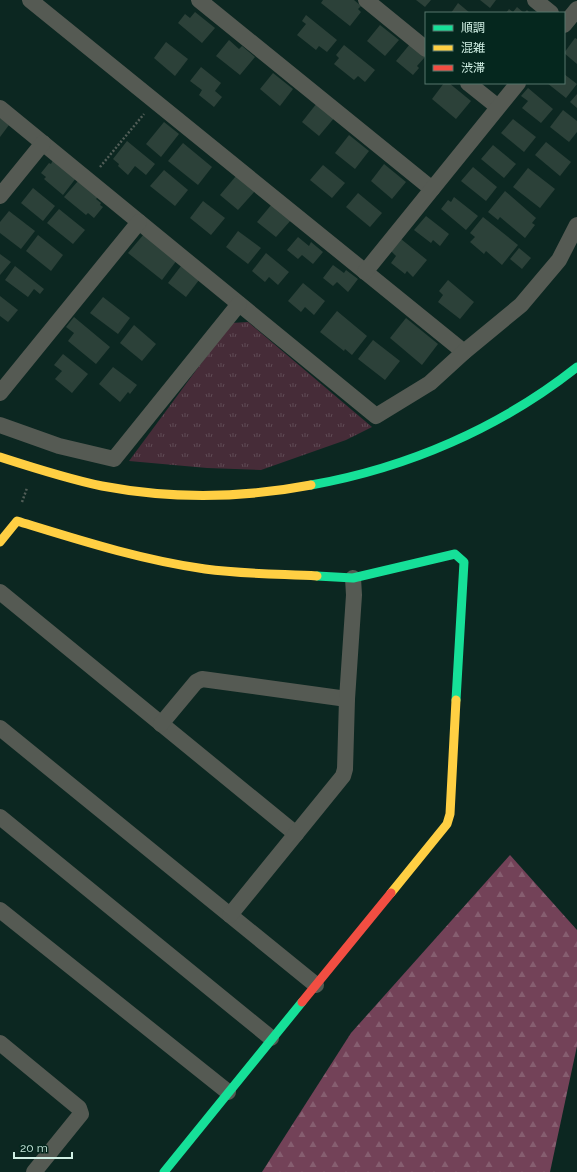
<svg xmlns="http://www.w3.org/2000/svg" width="577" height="1172" viewBox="0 0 577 1172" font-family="Raleway,'Noto Sans JP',sans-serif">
	<defs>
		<pattern id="forest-firs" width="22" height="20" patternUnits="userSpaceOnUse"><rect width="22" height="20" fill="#734258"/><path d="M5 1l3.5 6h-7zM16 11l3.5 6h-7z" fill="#865e70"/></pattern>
		<pattern id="park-tufts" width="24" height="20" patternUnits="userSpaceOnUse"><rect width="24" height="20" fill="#462c38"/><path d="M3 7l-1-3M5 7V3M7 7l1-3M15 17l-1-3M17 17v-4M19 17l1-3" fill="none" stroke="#604b55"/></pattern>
	</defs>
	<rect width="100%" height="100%" fill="#0c2721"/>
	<polygon fill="url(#forest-firs)" points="510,855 577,930 577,1046 550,1172 262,1172 351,1033"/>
	<polygon fill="url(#park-tufts)" points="248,322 372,427 346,440 261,470 207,468 129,461 231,323"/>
	<g fill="#2c4139">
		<polygon points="323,0 354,0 361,6 358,9 361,12 350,26 321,3"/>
		<polygon points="416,0 431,0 425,7"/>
		<polygon points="480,0 496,0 490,8"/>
		<polygon points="458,3 470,13 451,13"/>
		<polygon points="517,7 524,13 527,10 530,13 506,13 509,9 513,12"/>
		<polygon points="195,12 215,28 202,43 178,23 185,14 190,18"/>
		<polygon points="306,15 337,40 327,52 319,46 316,50 297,35 306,24 302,21"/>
		<polygon points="380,25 399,40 385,56 367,41"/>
		<polygon points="575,38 577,39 577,64 564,53"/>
		<polygon points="229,40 239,49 242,46 255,57 240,75 216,56"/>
		<polygon points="166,42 188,59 175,76 154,58"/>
		<polygon points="410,44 425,57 417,66 419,68 413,75 396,61"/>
		<polygon points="344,45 375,70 365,82 358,76 354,80 334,64 339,58 336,55"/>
		<polygon points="201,67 221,83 215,91 222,97 214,107 199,95 202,90 190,81"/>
		<polygon points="273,73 293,89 280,106 260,89"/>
		<polygon points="564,74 577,84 566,98 547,83 564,83"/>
		<polygon points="444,83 449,83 471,101 456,119 432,99"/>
		<polygon points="528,88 553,109 541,123 522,108 528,101 521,96"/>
		<polygon points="577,94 577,108 570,102"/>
		<polygon points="317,103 335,117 319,136 302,122"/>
		<polygon points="563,110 577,121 577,132 569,142 550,127"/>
		<polygon points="0,118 9,125 0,137"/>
		<polygon points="513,119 536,137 524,152 501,133"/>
		<polygon points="164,122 179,134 161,157 146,144"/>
		<polygon points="349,135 369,151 355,169 335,153"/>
		<polygon points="127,141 155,164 146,175 135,166 128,175 118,166 119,164 113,159"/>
		<polygon points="546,142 571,162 560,176 535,155"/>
		<polygon points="183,143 212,167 198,185 168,161"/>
		<polygon points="493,145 516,164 504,178 481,159"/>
		<polygon points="53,160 76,178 63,195 44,179 46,177 41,173 49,163 51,164"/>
		<polygon points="384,164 406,182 392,199 371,181"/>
		<polygon points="323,165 345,183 332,198 310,180"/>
		<polygon points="473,167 497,187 486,201 461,181"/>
		<polygon points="528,168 555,189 540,208 513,187"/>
		<polygon points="164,170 188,190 175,206 150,186"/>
		<polygon points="236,176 255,191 238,210 220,195"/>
		<polygon points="78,181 98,197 96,199 101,203 100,205 103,207 94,218 88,213 86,215 64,197"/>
		<polygon points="33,188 55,206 43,221 21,203"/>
		<polygon points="505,191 536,218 532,223 535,225 525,238 500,217 498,220 488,212"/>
		<polygon points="358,193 382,213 370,227 346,207"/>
		<polygon points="454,197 478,216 466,230 441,209 448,200 451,202"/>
		<polygon points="203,201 225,218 211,235 190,218"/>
		<polygon points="272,204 291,220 276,237 257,222"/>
		<polygon points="59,209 85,230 73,244 47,223"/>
		<polygon points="9,211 35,231 21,249 0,233 0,222"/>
		<polygon points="426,216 449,234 440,246 433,240 431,243 414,230"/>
		<polygon points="483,217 518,245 502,265 486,251 484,254 470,242 475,237 470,233"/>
		<polygon points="238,231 261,248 248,264 226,247"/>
		<polygon points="144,234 177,260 162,280 128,253"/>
		<polygon points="38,235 63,255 51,271 26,251"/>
		<polygon points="298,237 309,246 311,242 323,252 313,264 302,255 298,259 287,250"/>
		<polygon points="401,239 427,260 413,277 407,271 405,274 391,263 396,256 391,251"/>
		<polygon points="519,248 531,258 522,269 510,259"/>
		<polygon points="266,253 289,272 278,285 269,277 265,282 252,271"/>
		<polygon points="0,254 11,262 0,275"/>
		<polygon points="333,265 344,273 346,270 358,279 348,292 337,282 333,286 323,278"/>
		<polygon points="15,266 44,289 40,294 34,289 28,297 5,280"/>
		<polygon points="181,266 199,280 186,297 168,283"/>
		<polygon points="448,280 474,302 460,319 438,302 443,295 439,291"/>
		<polygon points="303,283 325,301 314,315 305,307 301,312 288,301"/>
		<polygon points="0,296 18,310 8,322 0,316"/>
		<polygon points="103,297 130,318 118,334 90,313"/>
		<polygon points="337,311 367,336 352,355 345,349 344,351 320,332"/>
		<polygon points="74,317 110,347 96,364 68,341 74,333 66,327"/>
		<polygon points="406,318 438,344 422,365 390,338"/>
		<polygon points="134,325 156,344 142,361 120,343"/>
		<polygon points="373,340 400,361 385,380 358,359"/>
		<polygon points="63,354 88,374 72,393 55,379 62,371 54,365"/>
		<polygon points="113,367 137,385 130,394 128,392 120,402 99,384"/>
	</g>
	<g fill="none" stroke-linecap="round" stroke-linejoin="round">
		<g stroke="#515d57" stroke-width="2.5" stroke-dasharray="2 2" stroke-linecap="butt">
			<polyline points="100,167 144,114"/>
			<polyline points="22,502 27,488"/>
		</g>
		<g stroke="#555a53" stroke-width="16">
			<polyline points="30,0 464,352"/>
			<polyline points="199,0 432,189"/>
			<polyline points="366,0 426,49"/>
			<polyline points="535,0 551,13"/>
			<polyline points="564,25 577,9"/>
			<polyline points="468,83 498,107"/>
			<polyline points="0,108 376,416 430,383 464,352 521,305 559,260 577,225"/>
			<polyline points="0,196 43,143"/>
			<polyline points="365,272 518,83"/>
			<polyline points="0,393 139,222"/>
			<polyline points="0,425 59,446 114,459 239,304"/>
			<polyline points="0,592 296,834"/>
			<polyline points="161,724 196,682 202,679 347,699"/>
			<polyline points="0,728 316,985"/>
			<polyline points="0,817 271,1038"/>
			<polyline points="0,910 228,1092"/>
			<polyline points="230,915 343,776 345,769 347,699 354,595 353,578"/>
			<polyline points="0,1043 79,1108 81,1114 34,1172"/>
		</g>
		<g stroke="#16e098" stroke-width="9">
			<path d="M 311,485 C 407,468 500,428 577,367"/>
			<polyline points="317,576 353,578 455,554 464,562 456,700"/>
			<polyline points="164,1172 302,1002"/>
		</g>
		<g stroke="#ffcf43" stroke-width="9">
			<path d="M 0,457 C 34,468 68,479 102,486 C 171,499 243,498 311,485"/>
			<path d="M 0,542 L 17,521 C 79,540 141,560 205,569 C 242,574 280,574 317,576"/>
			<polyline points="391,893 447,824 450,814 456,700"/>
		</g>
		<polyline stroke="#f24e42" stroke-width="9" points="302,1002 391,893"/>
	</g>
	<rect x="425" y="12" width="140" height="72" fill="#05271e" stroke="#56776d"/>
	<rect x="433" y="25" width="20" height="6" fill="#16e098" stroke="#56776d"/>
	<text x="461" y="32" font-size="12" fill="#d0efe4">順調</text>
	<rect x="433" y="45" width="20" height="6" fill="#ffcf43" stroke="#56776d"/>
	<text x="461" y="52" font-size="12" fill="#d0efe4">混雑</text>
	<rect x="433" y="65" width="20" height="6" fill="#f24e42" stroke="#56776d"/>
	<text x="461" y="72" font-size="12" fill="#d0efe4">渋滞</text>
	<path d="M14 1152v6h58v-6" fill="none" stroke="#d0efe4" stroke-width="2"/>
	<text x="20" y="1152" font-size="12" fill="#d0efe4" stroke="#05271e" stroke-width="3" paint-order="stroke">20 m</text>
</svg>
